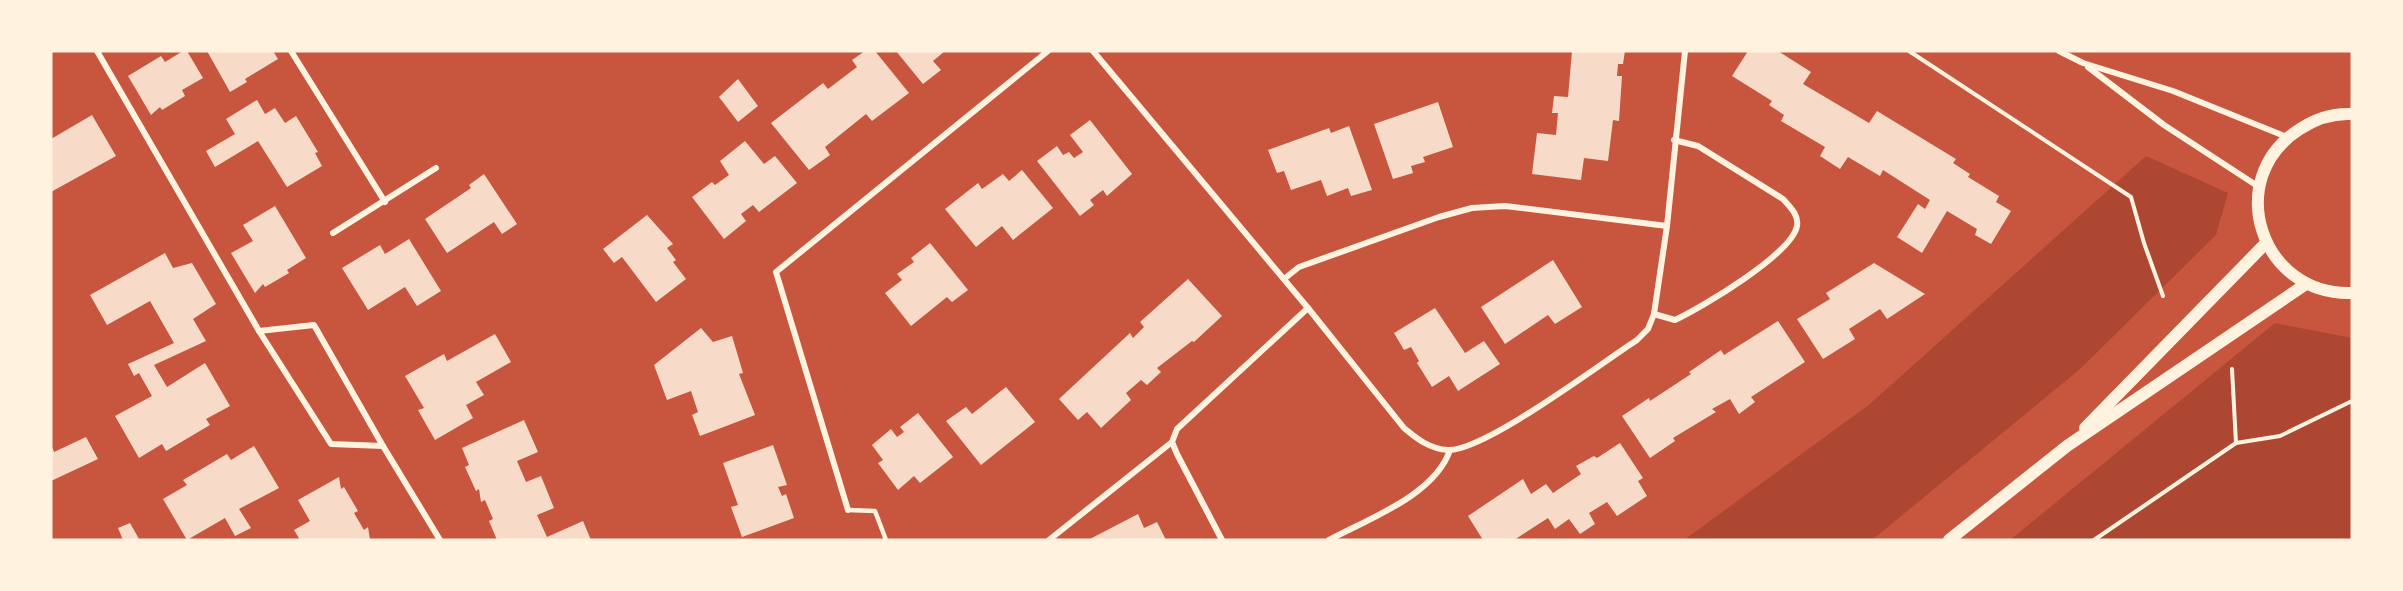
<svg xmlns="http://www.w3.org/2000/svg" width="2403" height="591" viewBox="0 0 2403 591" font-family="Karla,sans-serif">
	<rect width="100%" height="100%" fill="#c8553d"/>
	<g fill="#ae4732">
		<polygon points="2146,156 2228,193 2216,235 2079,370 1872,540 1684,540 1870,404"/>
		<polygon points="2275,323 2352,338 2352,540 2010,540"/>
	</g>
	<g fill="#f7dbc8">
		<polygon points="183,51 187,51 203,78 182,90 185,96 162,110 160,107 151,115 128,76 161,56 165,62"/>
		<polygon points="207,51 273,51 278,59 245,79 247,82 230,92"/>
		<polygon points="865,51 875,51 909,93 872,121 866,114 825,147 830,155 809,170 771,123 823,83 828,89 857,67 852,60"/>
		<polygon points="896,51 945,51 933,61 941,70 923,84"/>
		<polygon points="1572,51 1625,51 1623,64 1618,64 1617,76 1622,76 1619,121 1613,120 1608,161 1584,158 1581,180 1532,174 1537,133 1556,135 1558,113 1552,113 1554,96 1568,97"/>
		<polygon points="1748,51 1778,51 1811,72 1803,84 1869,123 1877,111 1956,159 1953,163 1970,174 1968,177 1999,196 1996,202 2011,211 1991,244 1975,235 1977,229 1947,211 1922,253 1897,237 1918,204 1925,209 1930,200 1883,170 1880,176 1848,157 1840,169 1820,156 1825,147 1781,121 1784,115 1769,105 1772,101 1732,76"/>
		<polygon points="738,79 758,106 738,122 719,97"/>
		<polygon points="257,100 265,114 275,108 285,123 296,116 318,152 315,153 322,166 287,187 258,141 215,167 206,151 235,134 226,119"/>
		<polygon points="1438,102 1453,147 1423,157 1425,162 1411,166 1413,173 1393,179 1374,124"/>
		<polygon points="92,115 116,156 51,192 51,139"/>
		<polygon points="1090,120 1132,174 1107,196 1103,190 1090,200 1094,205 1080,216 1037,161 1057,146 1063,155 1069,152 1074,158 1083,152 1070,135"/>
		<polygon points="1349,126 1372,190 1351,196 1348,188 1327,196 1321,180 1291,190 1284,171 1277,173 1268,150 1329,128 1331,133"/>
		<polygon points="745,141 764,164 775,156 797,183 759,212 753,205 741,214 746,221 724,239 692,197 712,182 715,185 729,175 720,161"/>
		<polygon points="1022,170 1053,208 1013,240 1002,226 976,247 945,209 978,183 982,189 1003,174 1009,181"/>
		<polygon points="484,174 517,224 502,234 494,222 447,253 425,219 471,188 469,185"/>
		<polygon points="275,206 306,258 287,270 289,273 265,287 263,284 255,293 231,253 253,241 243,225"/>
		<polygon points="647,215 673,244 667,248 676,260 673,262 686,279 656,302 622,257 614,263 603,249"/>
		<polygon points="409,239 441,291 417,306 405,287 368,310 342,268 380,245 385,254"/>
		<polygon points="930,243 968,290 952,302 947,297 911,326 885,293 902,280 897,274 914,262 911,258"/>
		<polygon points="165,253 173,268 192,263 216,304 193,319 206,341 154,365 167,387 205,363 230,406 206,419 210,425 166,451 162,444 139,458 115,416 152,396 139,373 134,376 128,364 174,343 150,301 107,325 90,295"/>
		<polygon points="1553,260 1582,307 1555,324 1548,315 1505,344 1481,307"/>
		<polygon points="1874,263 1925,294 1887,319 1880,309 1849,329 1855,339 1823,359 1797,319 1830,299 1826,293"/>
		<polygon points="1188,279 1222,316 1194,342 1192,341 1157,368 1161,372 1147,385 1141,380 1126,393 1131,400 1101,428 1087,412 1078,420 1059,399 1130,333 1133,338 1144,327 1140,322"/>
		<polygon points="1435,308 1465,353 1484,341 1500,364 1458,391 1449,376 1432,387 1417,363 1419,361 1411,347 1404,350 1394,333"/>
		<polygon points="1778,321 1805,362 1751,397 1755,402 1739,414 1730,399 1712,409 1716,412 1673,438 1675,441 1650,458 1622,416 1649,398 1650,401 1691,374 1689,372 1721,350 1724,355"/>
		<polygon points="701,328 713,342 732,336 743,373 739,374 755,415 700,436 692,415 698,412 691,391 667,400 654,365"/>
		<polygon points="495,334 511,362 476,382 484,395 466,405 473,418 435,440 418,410 424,408 405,376 444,354 447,361"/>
		<polygon points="1006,387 1035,422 981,465 946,421 966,407 972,414"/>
		<polygon points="918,413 953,457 920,483 914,476 898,490 878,463 883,460 872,445 891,429 897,437 904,432 900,427"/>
		<polygon points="524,420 538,452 517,461 526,482 541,476 554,508 537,515 547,537 583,521 591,540 497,540 489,521 493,519 485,500 481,502 479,489 476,491 465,467 469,465 462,448"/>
		<polygon points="86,437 98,459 51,481 51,444 54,452"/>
		<polygon points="1620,443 1643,478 1638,481 1647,496 1617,516 1607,502 1589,513 1595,524 1580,534 1569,519 1555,529 1548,518 1514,540 1483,540 1468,516 1523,479 1531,494 1546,484 1553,493 1581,474 1576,466 1594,456 1597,458"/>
		<polygon points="773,445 787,485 778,487 782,496 786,494 794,518 742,537 731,507 738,505 723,463"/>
		<polygon points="254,446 279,488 239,509 251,528 235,536 225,518 187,540 163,499 187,485 183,480 227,454 231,460"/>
		<polygon points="339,477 341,489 344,487 358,511 354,513 364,530 368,527 370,540 300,540 294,530 310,521 298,500"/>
		<polygon points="1138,514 1144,528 1157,522 1166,540 1088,540"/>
		<polygon points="130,523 139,539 123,540 118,528"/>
	</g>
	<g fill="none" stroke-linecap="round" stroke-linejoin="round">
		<g stroke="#fff3e0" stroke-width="4">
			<polyline points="1909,51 2131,197 2144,243 2163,296"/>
			<polyline points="2236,443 2280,436 2352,401"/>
			<polyline points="2094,540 2236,443 2232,369"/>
		</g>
		<polyline stroke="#fff3e0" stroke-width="4.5" points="848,510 875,511 886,540"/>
		<g stroke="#fff3e0" stroke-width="6">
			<polyline points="97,51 259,331 331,444 383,446 440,540"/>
			<polyline points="291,51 385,202"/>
			<path d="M 1093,51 L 1308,308 L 1404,428 C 1417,439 1430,449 1448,450 C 1485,451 1600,364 1637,340 L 1648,329 L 1654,314 L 1667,226 L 1685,51"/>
			<polyline points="2059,51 2083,63 2173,91 2287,137"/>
			<polyline points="2088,67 2164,125 2259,187"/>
			<polyline points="333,233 436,168"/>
			<polyline points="1284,279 1299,267 1439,217 1472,208 1505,206 1667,226"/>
			<path d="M 1654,314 L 1675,320 C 1701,308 1792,254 1797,226 C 1799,215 1790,207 1783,199 L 1698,146 L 1674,140"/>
			<polyline points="259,331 314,325 383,446"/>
			<polyline points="848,510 776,272 1048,51"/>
			<polyline points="1049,540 1172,442"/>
			<polyline points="1222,540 1177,454 1172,442 1177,429 1308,308"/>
			<path d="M 1329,540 C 1368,519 1435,495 1450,450"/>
		</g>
		<g stroke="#fff3e0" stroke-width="12">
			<path d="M 2352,114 C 2333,113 2315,119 2300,129 C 2222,178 2260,296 2352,293"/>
			<polyline points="2085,428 2266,243"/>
			<polyline points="1949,540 2067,446 2306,284"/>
		</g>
	</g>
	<rect width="2403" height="591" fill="none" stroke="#fff3e0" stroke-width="105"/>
</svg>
